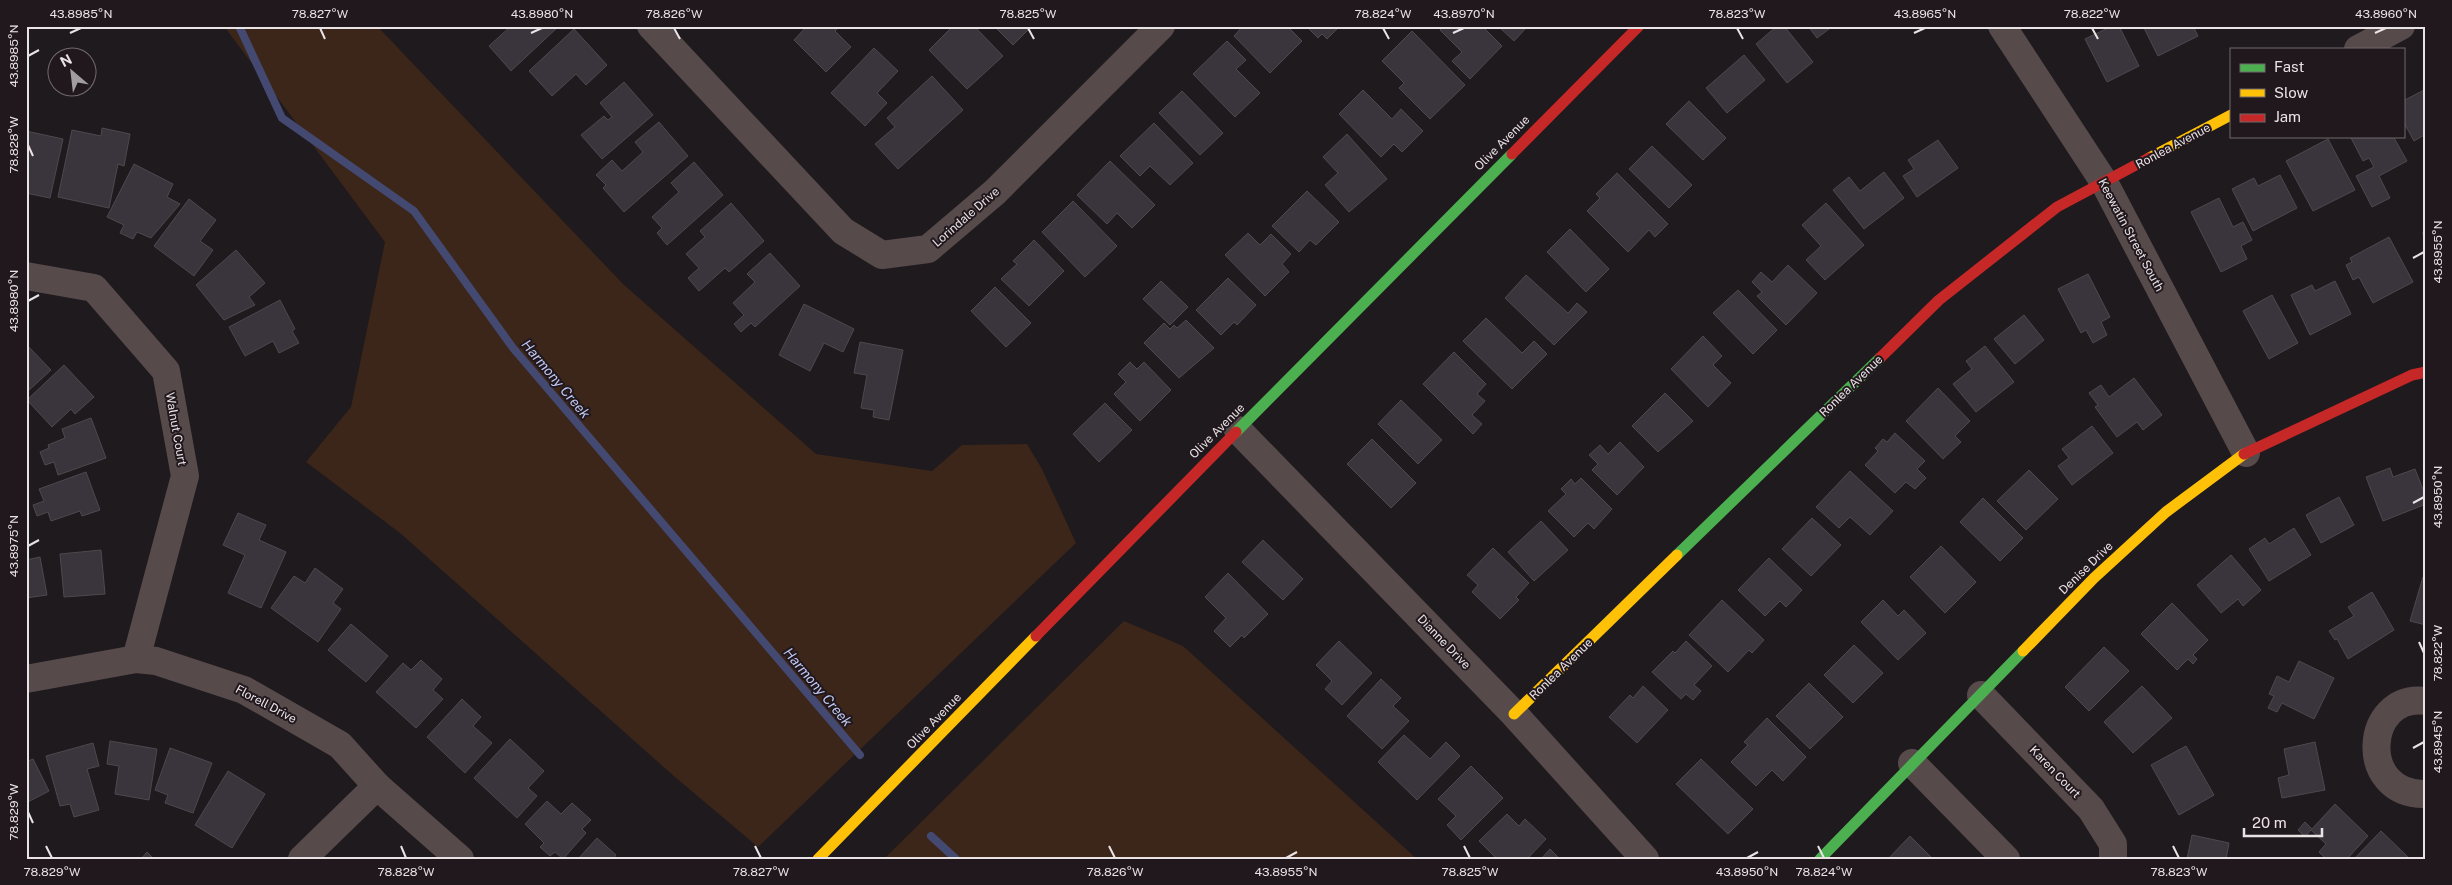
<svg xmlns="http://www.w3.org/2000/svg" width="2452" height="885" viewBox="0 0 2452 885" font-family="'Public Sans',sans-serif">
	<rect width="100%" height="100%" fill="#1f1a1d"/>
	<g fill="#3c261a">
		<polygon points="224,26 377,26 623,284 816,454 932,471 962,445 1027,444 1042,469 1076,543 758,847 675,777 400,533 306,462 351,407 385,242"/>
		<polygon points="1124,621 1183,646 1417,859 884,859"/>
	</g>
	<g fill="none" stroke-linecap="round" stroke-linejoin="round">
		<g stroke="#444971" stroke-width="8">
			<polyline points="239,26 282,118 414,211 513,348 860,755"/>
			<polyline points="931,836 956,859"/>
		</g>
	</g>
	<g fill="#3a343d" stroke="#4d494d">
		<polygon points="511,26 559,26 511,71 489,46"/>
		<polygon points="807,26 840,26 835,31 851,47 826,72 794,40"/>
		<polygon points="953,26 974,26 1003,56 967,89 929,50"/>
		<polygon points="994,26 1032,26 1013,45"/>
		<polygon points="1243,26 1287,26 1302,41 1270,73 1234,36"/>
		<polygon points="1306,26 1340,26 1327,39 1322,34 1318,38"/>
		<polygon points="1444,26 1482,26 1502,46 1470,79 1452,61 1462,52 1440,30"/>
		<polygon points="1498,26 1528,26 1514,41"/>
		<polygon points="1777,26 1784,26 1813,62 1787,83 1756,44"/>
		<polygon points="1808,26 1833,26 1817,38"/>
		<polygon points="2107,26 2119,26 2139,66 2107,82 2085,39 2108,28"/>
		<polygon points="2143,26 2193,26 2198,36 2158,56"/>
		<polygon points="574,29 607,65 586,85 576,74 552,96 529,71"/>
		<polygon points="1412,31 1465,85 1430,119 1399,88 1404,83 1382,61"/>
		<polygon points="1227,41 1246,60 1236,69 1260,93 1235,117 1193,74"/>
		<polygon points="874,48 898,71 877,93 887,103 865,126 831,93"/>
		<polygon points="1744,55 1765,80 1727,113 1706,88"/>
		<polygon points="932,76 963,110 898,169 875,144 895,127 887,118"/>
		<polygon points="624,82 653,115 602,159 581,135 604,116 608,120 612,117 600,103"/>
		<polygon points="2426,89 2426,134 2414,141 2403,121 2403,101"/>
		<polygon points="1363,90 1392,119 1401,109 1423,131 1402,152 1394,144 1381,157 1339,114"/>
		<polygon points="1182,91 1223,133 1200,155 1159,113"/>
		<polygon points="1689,101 1726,138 1703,160 1666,124"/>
		<polygon points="659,122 688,156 624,212 603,188 606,185 596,175 612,160 622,171 643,152 635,142"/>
		<polygon points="1154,123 1193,163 1170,185 1150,166 1140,176 1120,156"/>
		<polygon points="102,128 130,134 124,166 118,164 109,208 58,197 72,130 101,136"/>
		<polygon points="26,131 63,139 50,198 26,193"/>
		<polygon points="1347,134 1387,179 1349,212 1325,185 1338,173 1323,157"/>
		<polygon points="2350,136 2393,136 2407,161 2379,176 2390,198 2372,207 2356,176 2374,167 2369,158 2363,161"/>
		<polygon points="2328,139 2355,190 2313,211 2286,161"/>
		<polygon points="1938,140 1958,168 1917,197 1903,176 1914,169 1908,160"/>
		<polygon points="1652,146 1692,185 1669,208 1629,169"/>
		<polygon points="1110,161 1155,205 1132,228 1117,213 1107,224 1077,195"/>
		<polygon points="694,162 723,195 667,245 657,233 662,228 652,217 679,192 671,183"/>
		<polygon points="134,164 173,184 167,197 180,204 151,238 137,232 133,239 120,233 124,225 107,217"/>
		<polygon points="1884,172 1904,198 1864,229 1833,190 1849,177 1860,191"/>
		<polygon points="1617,173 1668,224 1655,237 1649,230 1628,252 1587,211 1600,198 1596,194"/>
		<polygon points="2280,175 2297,208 2253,231 2232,189 2254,178 2258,186"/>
		<polygon points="1307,191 1339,222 1316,245 1310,240 1299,252 1272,226"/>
		<polygon points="2219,198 2233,227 2243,222 2252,240 2241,246 2247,259 2221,272 2191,212"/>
		<polygon points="189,199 216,220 200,241 213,250 194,276 154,246"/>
		<polygon points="1073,201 1117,246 1085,277 1042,232"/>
		<polygon points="731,203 764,241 729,272 725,268 699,291 688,278 699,268 686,254 705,237 700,231"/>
		<polygon points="1826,203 1864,245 1825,280 1806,260 1821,246 1802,225"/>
		<polygon points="1570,229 1609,269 1586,292 1547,252"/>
		<polygon points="2423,232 2426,232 2426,265"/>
		<polygon points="1248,233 1260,245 1271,234 1291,254 1282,264 1289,272 1265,296 1225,255"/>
		<polygon points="2389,237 2413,282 2373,303 2359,277 2353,280 2346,265 2352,262 2350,258"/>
		<polygon points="1034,240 1064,271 1029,306 1001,279 1017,264 1013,261"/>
		<polygon points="236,250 265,283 249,297 255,305 224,320 196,285"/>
		<polygon points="770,253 800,286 755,327 751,323 741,332 734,324 744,315 733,303 755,282 747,274"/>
		<polygon points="1788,265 1817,293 1786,325 1757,296 1762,292 1752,282 1761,272 1772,282"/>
		<polygon points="2088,274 2110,317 2101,322 2107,335 2093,343 2086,330 2081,333 2058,289"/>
		<polygon points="1526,275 1568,313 1577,303 1587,312 1554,345 1505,298"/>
		<polygon points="1228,278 1256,305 1237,325 1234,322 1221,335 1196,310"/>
		<polygon points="1161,281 1188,307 1170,325 1143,299"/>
		<polygon points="2335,281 2351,314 2310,335 2291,295 2312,285 2315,291"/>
		<polygon points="995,287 1031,323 1006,347 971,311"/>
		<polygon points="1738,290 1777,330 1753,354 1713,313"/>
		<polygon points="2272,295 2298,343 2269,359 2243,311"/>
		<polygon points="280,300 295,329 292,331 299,343 279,353 273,341 245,356 229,327"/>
		<polygon points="804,304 854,329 843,352 824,343 810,371 779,355"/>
		<polygon points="2024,315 2044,340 2015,364 1994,339"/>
		<polygon points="1486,318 1522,353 1534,341 1547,354 1512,389 1463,341"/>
		<polygon points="1186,320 1214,348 1179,378 1144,343 1164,323 1170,329 1174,325 1177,328"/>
		<polygon points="1703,336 1722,356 1713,365 1731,383 1708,407 1671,369"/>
		<polygon points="860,342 903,350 889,420 873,417 874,410 861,408 867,375 854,373"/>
		<polygon points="26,344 51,370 26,393"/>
		<polygon points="1985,346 2014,382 1976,412 1953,384 1972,369 1966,361"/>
		<polygon points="1454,352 1486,384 1477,394 1485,401 1472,415 1482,424 1473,434 1423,384"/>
		<polygon points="1130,362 1137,369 1144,362 1171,390 1140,421 1114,394 1126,382 1118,374"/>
		<polygon points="64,365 94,397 75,414 71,409 52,427 27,400"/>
		<polygon points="2134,378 2162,415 2143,430 2137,422 2117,437 2095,407 2098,405 2089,393 2101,385 2109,397"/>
		<polygon points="1938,388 1970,421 1955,436 1961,442 1943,459 1906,421"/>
		<polygon points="1665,393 1693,421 1658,452 1632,426"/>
		<polygon points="1401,400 1442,440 1418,464 1378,424"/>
		<polygon points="1105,403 1132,430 1099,462 1073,434"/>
		<polygon points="91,418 106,458 58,475 54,462 45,465 40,452 49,448 48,445 65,438 62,429"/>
		<polygon points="2092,426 2113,453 2072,485 2058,466 2069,458 2062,449"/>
		<polygon points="1895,433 1925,461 1917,469 1926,478 1915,489 1906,482 1895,493 1865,465 1878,451 1875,448 1883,439 1887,442"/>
		<polygon points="1372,439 1416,483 1391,508 1347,464"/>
		<polygon points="1620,442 1644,467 1617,495 1592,470 1598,464 1589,455 1600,445 1608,454"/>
		<polygon points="2390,468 2393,477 2415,469 2426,497 2426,504 2383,521 2366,477"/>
		<polygon points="2029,470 2058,499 2026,530 1997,501"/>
		<polygon points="1850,471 1893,511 1870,535 1850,517 1839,528 1816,507"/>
		<polygon points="86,472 100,510 82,516 80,511 51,521 48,512 37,516 33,505 44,501 39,489"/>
		<polygon points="1581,478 1612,509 1594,529 1588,523 1574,537 1548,511 1566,494 1561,489 1571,479 1575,484"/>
		<polygon points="2339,497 2354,525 2321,543 2306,515"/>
		<polygon points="1983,498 2023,538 2000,561 1960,522"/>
		<polygon points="238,513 266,525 259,540 286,552 261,608 228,593 245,555 223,545"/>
		<polygon points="1812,518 1841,545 1811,576 1782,549"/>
		<polygon points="1541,521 1568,550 1534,581 1508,552"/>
		<polygon points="2294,528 2311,555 2269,581 2249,549 2265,538 2269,544"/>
		<polygon points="1263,540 1303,579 1283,600 1242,562"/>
		<polygon points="1941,546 1976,582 1945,613 1910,577"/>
		<polygon points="1493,548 1529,583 1516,597 1519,600 1500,619 1472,592 1478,585 1467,575"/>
		<polygon points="101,550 105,594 64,597 60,554"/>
		<polygon points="2231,555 2261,590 2243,606 2238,599 2221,613 2197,585"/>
		<polygon points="40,557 47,595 26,598 26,560"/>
		<polygon points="1769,558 1802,590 1786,607 1780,601 1765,616 1738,590"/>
		<polygon points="315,568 343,589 333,603 341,609 318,642 271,608 294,576 305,583"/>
		<polygon points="1228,573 1268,614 1244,638 1242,635 1230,647 1214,631 1226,618 1205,597"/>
		<polygon points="2423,577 2426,578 2426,625 2410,621"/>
		<polygon points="2372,592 2394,630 2348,659 2337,639 2335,640 2329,631 2354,616 2348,607"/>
		<polygon points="1722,600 1764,640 1752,653 1749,650 1728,672 1689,635"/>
		<polygon points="1883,600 1898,616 1904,610 1926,633 1898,660 1861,622"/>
		<polygon points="2172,603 2208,640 2193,655 2197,659 2193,664 2188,659 2177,670 2141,634"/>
		<polygon points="351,624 388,656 366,682 328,650"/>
		<polygon points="1339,641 1372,673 1342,705 1325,689 1332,681 1316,665"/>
		<polygon points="1686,641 1712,666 1694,685 1701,691 1693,700 1686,694 1681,699 1652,672 1673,651 1675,653"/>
		<polygon points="1854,645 1883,673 1853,703 1824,675"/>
		<polygon points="2104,647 2129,671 2089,711 2065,687"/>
		<polygon points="421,660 442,679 433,690 443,699 416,728 376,692 403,663 411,670"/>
		<polygon points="2299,661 2334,678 2314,719 2282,703 2277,712 2268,708 2274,696 2269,694 2277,676 2289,682"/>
		<polygon points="1381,679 1401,698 1393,706 1409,721 1382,749 1347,716"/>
		<polygon points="1809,683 1843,717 1810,749 1776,716"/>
		<polygon points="1643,686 1668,710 1637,743 1609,717 1630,695 1633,698"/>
		<polygon points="2142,686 2172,718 2133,753 2104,722"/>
		<polygon points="462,699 481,717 473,726 492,743 465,773 427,737"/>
		<polygon points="1767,718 1806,757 1783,781 1772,770 1756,786 1731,762 1748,745 1744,742"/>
		<polygon points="1404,735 1430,759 1446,742 1460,756 1417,800 1378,762"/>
		<polygon points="510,739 544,771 528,788 537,796 517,818 474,778"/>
		<polygon points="110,741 157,749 149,800 115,794 119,766 107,764"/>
		<polygon points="2315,742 2325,790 2282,798 2278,778 2289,775 2284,749"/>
		<polygon points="93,743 99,766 87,769 99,810 74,817 70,804 60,806 46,756"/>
		<polygon points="2186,746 2214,795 2179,815 2151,765"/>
		<polygon points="170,748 212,763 193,813 165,803 168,795 155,790"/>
		<polygon points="33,759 49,791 26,803 26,762"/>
		<polygon points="1701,759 1753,809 1728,834 1676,784"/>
		<polygon points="1471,766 1503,798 1461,840 1447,825 1456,816 1438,799"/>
		<polygon points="228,771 265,794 232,848 195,825"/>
		<polygon points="547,801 561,814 572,803 591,820 582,829 586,833 563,859 555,852 550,856 540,847 544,843 525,824"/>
		<polygon points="2335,804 2368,836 2347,859 2326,859 2319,852 2326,844 2311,830 2305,837 2298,830 2305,822 2312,829"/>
		<polygon points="1507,814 1519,826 1525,819 1546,839 1527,859 1497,859 1479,841"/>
		<polygon points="2381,831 2410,859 2354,859"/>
		<polygon points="2192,835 2229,843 2226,859 2187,859"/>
		<polygon points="1910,836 1933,859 1888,859"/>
		<polygon points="597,838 616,855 613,859 578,859"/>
		<polygon points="1550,849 1560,859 1541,859"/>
		<polygon points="147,852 154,859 141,859"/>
	</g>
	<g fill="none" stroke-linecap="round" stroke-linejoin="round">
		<g stroke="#574a4b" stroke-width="28">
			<polyline points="651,26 843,231 882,255 928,249 995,192 1161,26"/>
			<polyline points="2002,26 2104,182 2246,453"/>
			<polyline points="2358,49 2401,26"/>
			<polyline points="26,276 94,288 166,371 185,476 136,659"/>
			<polyline points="1238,430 1514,714 1645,859"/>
			<polyline points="26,679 136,659 156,661 244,690 340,745 377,786 460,859"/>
			<polyline points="1981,695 2091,809 2113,844 2113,859"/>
			<path d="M 2426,701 C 2364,692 2356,796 2426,794"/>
			<polyline points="1912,763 2006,859"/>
			<polyline points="302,859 377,786"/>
		</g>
		<g stroke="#4caf50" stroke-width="11">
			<polyline points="1236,432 1512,154"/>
			<polyline points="1677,555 1880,358"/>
			<polyline points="1820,859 2023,651"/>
		</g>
		<g stroke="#ffc107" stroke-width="11">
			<polyline points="2149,158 2231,115"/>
			<polyline points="2023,651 2094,578 2166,512 2244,454"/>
			<polyline points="1514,714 1677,555"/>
			<polyline points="818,859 1036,636"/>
		</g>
		<g stroke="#c62828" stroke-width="11">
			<polyline points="1512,154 1639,26"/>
			<polyline points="1880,358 1939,300 2057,207 2149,158"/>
			<polyline points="2244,454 2412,375 2426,372"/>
			<polyline points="1036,636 1236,432"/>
		</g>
	</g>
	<path fill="none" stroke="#e9e3e6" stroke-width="2" d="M 320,28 L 325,39M 674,28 L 680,39M 1028,28 L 1034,39M 1383,28 L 1389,39M 1737,28 L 1743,39M 2092,28 L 2098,39M 70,33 L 81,28M 531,33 L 542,28M 1453,33 L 1464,28M 1914,33 L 1925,28M 2375,33 L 2386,28M 28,56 L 39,50M 28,145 L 33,156M 2413,258 L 2424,252M 28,301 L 39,295M 2413,503 L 2424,497M 28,546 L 39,540M 2419,642 L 2424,653M 2413,748 L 2424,742M 28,812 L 33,823M 46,846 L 52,858M 401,846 L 406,858M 755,846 L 761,858M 1109,846 L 1115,858M 1464,846 L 1470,858M 1818,846 L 1824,858M 2173,846 L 2179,858M 1286,858 L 1297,852M 1747,858 L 1758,852"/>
	<g text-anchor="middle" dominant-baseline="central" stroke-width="4" stroke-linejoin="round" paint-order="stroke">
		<g font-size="12" fill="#e9e3e6" stroke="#21181d">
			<text transform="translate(1502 143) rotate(-45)">Olive Avenue</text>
			<text transform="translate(2173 146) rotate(-28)">Ronlea Avenue</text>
			<text transform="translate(966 217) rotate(-41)">Lorindale Drive</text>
			<text transform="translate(2131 235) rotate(62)">Keewatin Street South</text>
			<text transform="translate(1851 386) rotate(-44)">Ronlea Avenue</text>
			<text transform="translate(176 429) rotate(80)">Walnut Court</text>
			<text transform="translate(1217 431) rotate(-45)">Olive Avenue</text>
			<text transform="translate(2086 568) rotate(-44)">Denise Drive</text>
			<text transform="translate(1444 642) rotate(46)">Dianne Drive</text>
			<text transform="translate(1561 669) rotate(-44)">Ronlea Avenue</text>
			<text transform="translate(266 704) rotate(28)">Florell Drive</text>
			<text transform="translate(934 721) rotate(-46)">Olive Avenue</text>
			<text transform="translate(2055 772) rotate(46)">Karen Court</text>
		</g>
		<g font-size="14" font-style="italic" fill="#c0c8f3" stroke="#21181d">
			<text transform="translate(556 379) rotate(50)">Harmony Creek</text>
			<text transform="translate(818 687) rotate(50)">Harmony Creek</text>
		</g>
	</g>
	<rect width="2452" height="885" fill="none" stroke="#21181d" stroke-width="55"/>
	<rect x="2230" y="48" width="175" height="90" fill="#21181d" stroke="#71696d"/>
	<rect x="2240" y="64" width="25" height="8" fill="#4caf50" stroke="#71696d"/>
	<text x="2274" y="72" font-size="15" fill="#e9e3e6">Fast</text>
	<rect x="2240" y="89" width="25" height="8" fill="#ffc107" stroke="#71696d"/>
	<text x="2274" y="98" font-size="15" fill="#e9e3e6">Slow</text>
	<rect x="2240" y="114" width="25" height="8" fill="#c62828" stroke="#71696d"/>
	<text x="2274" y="122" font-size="15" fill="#e9e3e6">Jam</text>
	<g transform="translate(72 72) rotate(332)"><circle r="24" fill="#21181d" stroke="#71696d"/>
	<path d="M0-4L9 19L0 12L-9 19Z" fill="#a29da0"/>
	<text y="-8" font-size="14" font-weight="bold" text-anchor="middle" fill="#e9e3e6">N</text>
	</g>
	<path d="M2244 828v8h78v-8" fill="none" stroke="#e9e3e6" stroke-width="2.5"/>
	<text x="2252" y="828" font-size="15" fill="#e9e3e6" stroke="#21181d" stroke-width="4" paint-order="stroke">20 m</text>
	<rect x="28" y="28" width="2396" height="830" fill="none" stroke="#e9e3e6" stroke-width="2"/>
	<g font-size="12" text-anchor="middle" fill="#e9e3e6">
		<text x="81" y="18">43.8985°N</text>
		<text x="320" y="18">78.827°W</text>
		<text x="542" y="18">43.8980°N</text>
		<text x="674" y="18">78.826°W</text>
		<text x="1028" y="18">78.825°W</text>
		<text x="1383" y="18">78.824°W</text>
		<text x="1464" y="18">43.8970°N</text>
		<text x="1737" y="18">78.823°W</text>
		<text x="1925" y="18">43.8965°N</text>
		<text x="2092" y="18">78.822°W</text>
		<text x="2386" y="18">43.8960°N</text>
		<text transform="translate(14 56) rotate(-90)" y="4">43.8985°N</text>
		<text transform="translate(14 145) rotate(-90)" y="4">78.828°W</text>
		<text transform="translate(2438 252) rotate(-90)" y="4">43.8955°N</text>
		<text transform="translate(14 301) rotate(-90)" y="4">43.8980°N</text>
		<text transform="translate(2438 497) rotate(-90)" y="4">43.8950°N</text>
		<text transform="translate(14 546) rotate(-90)" y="4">43.8975°N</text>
		<text transform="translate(2438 653) rotate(-90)" y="4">78.822°W</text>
		<text transform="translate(2438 742) rotate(-90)" y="4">43.8945°N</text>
		<text transform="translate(14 812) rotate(-90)" y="4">78.829°W</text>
		<text x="52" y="876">78.829°W</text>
		<text x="406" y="876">78.828°W</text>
		<text x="761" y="876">78.827°W</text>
		<text x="1115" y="876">78.826°W</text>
		<text x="1286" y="876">43.8955°N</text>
		<text x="1470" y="876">78.825°W</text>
		<text x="1747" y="876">43.8950°N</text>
		<text x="1824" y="876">78.824°W</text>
		<text x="2179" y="876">78.823°W</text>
	</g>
</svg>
